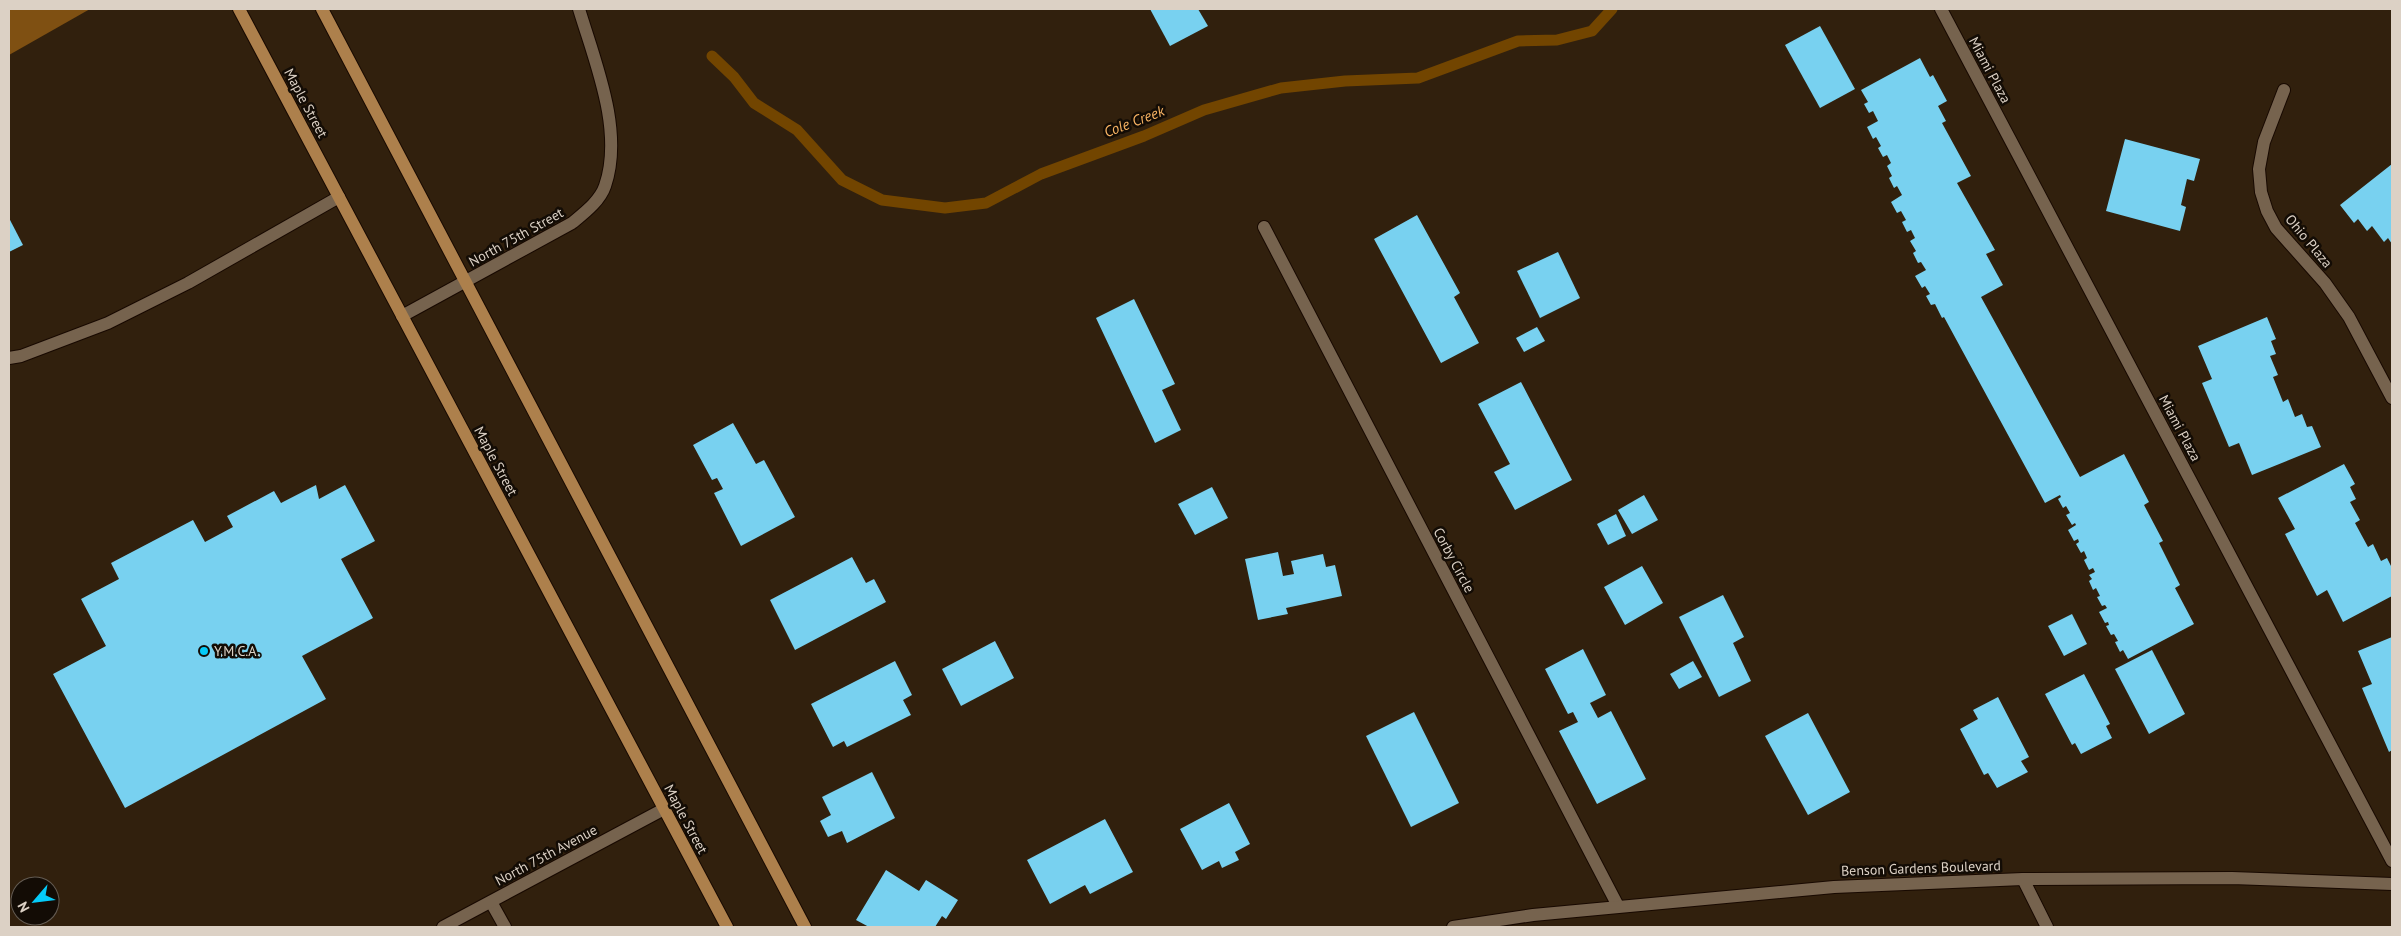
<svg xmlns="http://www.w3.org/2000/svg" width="2401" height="936" viewBox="0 0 2401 936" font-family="'PT Sans',sans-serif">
	<rect width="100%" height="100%" fill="#31200d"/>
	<polygon fill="#7f5012" points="9,9 90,9 9,55"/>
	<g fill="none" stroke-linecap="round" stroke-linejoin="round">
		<polyline stroke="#724500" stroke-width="11" points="712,56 734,77 754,103 797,130 842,180 882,200 945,208 986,203 1041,174 1144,136 1204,110 1281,88 1345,81 1418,78 1518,41 1557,40 1592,31 1612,9"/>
	</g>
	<g fill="#78d1f0">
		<polygon points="1150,9 1198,9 1208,26 1170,46"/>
		<polygon points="1820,26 1855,89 1820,108 1785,45"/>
		<polygon points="1920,58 1930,77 1933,75 1947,101 1938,106 1946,121 1942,123 1971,176 1957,183 1995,250 1986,254 2003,285 1981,297 2080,477 2124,454 2149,502 2144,505 2163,541 2159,543 2180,585 2175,588 2194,624 2128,659 2123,650 2120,652 2115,642 2118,641 2114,634 2111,635 2106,626 2109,625 2108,622 2105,623 2099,612 2107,608 2105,605 2102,606 2097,597 2100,596 2096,588 2093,590 2089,581 2092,579 2089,575 2095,572 2093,568 2089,570 2084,560 2087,558 2084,551 2081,553 2076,544 2079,542 2078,539 2074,541 2068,530 2076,525 2075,523 2072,525 2066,515 2070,513 2066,506 2063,508 2058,499 2061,497 2060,495 2045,503 1944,317 1942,318 1935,304 1931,305 1926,296 1930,294 1925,286 1922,288 1915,276 1926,270 1921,262 1918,263 1913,253 1916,251 1910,241 1915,238 1911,230 1907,232 1902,222 1906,220 1901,211 1897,213 1891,202 1902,195 1897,186 1894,188 1889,178 1892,176 1887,166 1891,163 1887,155 1883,157 1878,148 1881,146 1876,137 1873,139 1867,127 1878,121 1873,111 1869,113 1864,104 1868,102 1861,90"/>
		<polygon points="2125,139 2200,159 2194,181 2187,179 2181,205 2186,207 2180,231 2106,211"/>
		<polygon points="2392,164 2392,244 2388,238 2384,242 2372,226 2367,231 2358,219 2354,223 2340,205"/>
		<polygon points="1417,215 1460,293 1454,297 1479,343 1441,363 1374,239"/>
		<polygon points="9,218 23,245 9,252"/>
		<polygon points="1558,252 1580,298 1540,318 1517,271"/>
		<polygon points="1134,299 1175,384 1162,390 1181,430 1155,443 1096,318"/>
		<polygon points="2267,317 2276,339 2271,341 2276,354 2270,356 2278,375 2273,377 2283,402 2288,399 2295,417 2302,414 2307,427 2312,426 2321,447 2252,475 2239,443 2229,447 2202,383 2212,379 2198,346"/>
		<polygon points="1537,327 1545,341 1524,352 1516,338"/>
		<polygon points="1521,382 1572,480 1515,510 1494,472 1510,464 1478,404"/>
		<polygon points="733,423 756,464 764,460 795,517 741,546 714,493 723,489 717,478 712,480 693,445"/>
		<polygon points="2344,464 2355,484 2350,487 2356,499 2350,502 2360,520 2355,523 2368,547 2373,544 2381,561 2387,558 2392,568 2392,596 2343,622 2327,590 2317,596 2285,534 2295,529 2278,498"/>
		<polygon points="316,485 319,499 345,485 375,541 341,559 373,618 302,656 326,699 125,808 53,674 106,646 81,599 119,579 111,563 193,520 205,542 233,527 227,516 274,491 281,503"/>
		<polygon points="1212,487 1228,518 1195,535 1178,504"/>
		<polygon points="1644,495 1658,520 1632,534 1618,510"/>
		<polygon points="1616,514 1626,536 1608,545 1597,524"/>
		<polygon points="1278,552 1283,576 1294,574 1291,561 1323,554 1326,567 1335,565 1342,596 1286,608 1288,614 1258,620 1245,559"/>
		<polygon points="852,557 866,583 874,579 886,602 795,650 770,600"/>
		<polygon points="1642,566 1663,603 1625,625 1604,587"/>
		<polygon points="1723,595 1744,637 1733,643 1751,681 1719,697 1679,617"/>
		<polygon points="2072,614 2087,644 2064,656 2048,626"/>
		<polygon points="2392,637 2392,750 2389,752 2362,688 2372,684 2358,651"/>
		<polygon points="995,641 1014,678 961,706 942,669"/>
		<polygon points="1583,649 1606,695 1590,703 1598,718 1611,711 1646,779 1597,804 1559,731 1578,722 1573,712 1568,714 1545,669"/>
		<polygon points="2152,650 2185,714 2149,734 2115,669"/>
		<polygon points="895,661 912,695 903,700 911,715 847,747 844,741 833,747 811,704"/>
		<polygon points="1693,661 1702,677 1679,689 1670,674"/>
		<polygon points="2084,674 2110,724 2106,726 2112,738 2081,754 2075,743 2072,745 2045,694"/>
		<polygon points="1998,697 2029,757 2021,761 2028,772 1997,788 1988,773 1984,775 1960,729 1978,719 1973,710"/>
		<polygon points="1414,712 1459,803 1411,827 1366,736"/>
		<polygon points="1808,713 1850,792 1808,815 1765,736"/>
		<polygon points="872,772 895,818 847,843 842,831 828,837 820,821 831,815 822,797"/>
		<polygon points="1229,803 1250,844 1235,852 1239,860 1222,868 1219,861 1202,870 1180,829"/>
		<polygon points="1105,819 1133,872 1090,894 1085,885 1050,904 1027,860"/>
		<polygon points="886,870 919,891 926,880 958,900 946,919 942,916 935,927 869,927 856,920"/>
	</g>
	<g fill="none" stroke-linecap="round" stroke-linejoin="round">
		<defs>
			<g id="service">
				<polyline points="9,358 21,356 108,323 188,283 339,197"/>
				<polyline points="491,902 505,927"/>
			</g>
			<g id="minor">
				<polyline points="1941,9 2392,861"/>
				<polyline points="2284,90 2264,142 2259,169 2261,192 2267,211 2276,228 2325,283 2349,317 2392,398"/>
				<polyline points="1264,227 1618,906"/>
				<path d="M 402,316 L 572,223 C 584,213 600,201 605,186 C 624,131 595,62 579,9"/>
				<polyline points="2023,879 2047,927"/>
				<polyline points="443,927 664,809"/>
			</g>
			<polyline id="tertiary" points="1453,927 1533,915 1834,887 2023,879 2232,878 2392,884"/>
			<g id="primary">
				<polyline points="239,9 727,927"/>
				<polyline points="322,9 805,927"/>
			</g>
		</defs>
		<use href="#service" stroke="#180900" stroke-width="14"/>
		<use href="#minor" stroke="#180900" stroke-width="14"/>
		<use href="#tertiary" stroke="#180900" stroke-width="14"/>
		<use href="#primary" stroke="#180900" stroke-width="14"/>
		<use href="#service" stroke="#76634e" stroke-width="12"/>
		<use href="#minor" stroke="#76634e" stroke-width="12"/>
		<use href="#tertiary" stroke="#76634e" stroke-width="12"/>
		<use href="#primary" stroke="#ad804c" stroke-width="12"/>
	</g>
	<circle fill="#05cbf9" stroke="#130c05" stroke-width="2" cx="204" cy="651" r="5"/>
	<g text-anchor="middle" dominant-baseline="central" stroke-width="5" stroke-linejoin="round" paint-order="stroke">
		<g font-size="14" fill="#dcd1c5" stroke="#130c05">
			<text transform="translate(1990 70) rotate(62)">Miami Plaza</text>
			<text transform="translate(306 103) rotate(62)">Maple Street</text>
			<text transform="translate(516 237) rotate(-29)">North 75th Street</text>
			<text transform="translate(2309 241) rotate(50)">Ohio Plaza</text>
			<text transform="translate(2180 428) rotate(62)">Miami Plaza</text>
			<text transform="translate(496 461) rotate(62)">Maple Street</text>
			<text transform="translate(1454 560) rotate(62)">Corby Circle</text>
			<text transform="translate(686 819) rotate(62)">Maple Street</text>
			<text transform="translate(546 855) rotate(-28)">North 75th Avenue</text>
			<text transform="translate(1921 868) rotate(-2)">Benson Gardens Boulevard</text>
		</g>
		<g font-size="14" fill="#dcd1c5" stroke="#130c05" text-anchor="start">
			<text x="214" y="651">Y.M.C.A.</text>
		</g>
		<g font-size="15" font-style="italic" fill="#f8b363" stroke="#130c05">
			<text transform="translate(1134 121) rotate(-21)">Cole Creek</text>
		</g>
	</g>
	<rect width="2401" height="936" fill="none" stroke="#dcd1c5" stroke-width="20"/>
	<g transform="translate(35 901) rotate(242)"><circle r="24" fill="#130c05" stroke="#635b52"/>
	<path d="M0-4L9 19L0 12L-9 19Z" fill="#05cbf9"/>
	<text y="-8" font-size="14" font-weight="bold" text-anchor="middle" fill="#dcd1c5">N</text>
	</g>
</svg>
